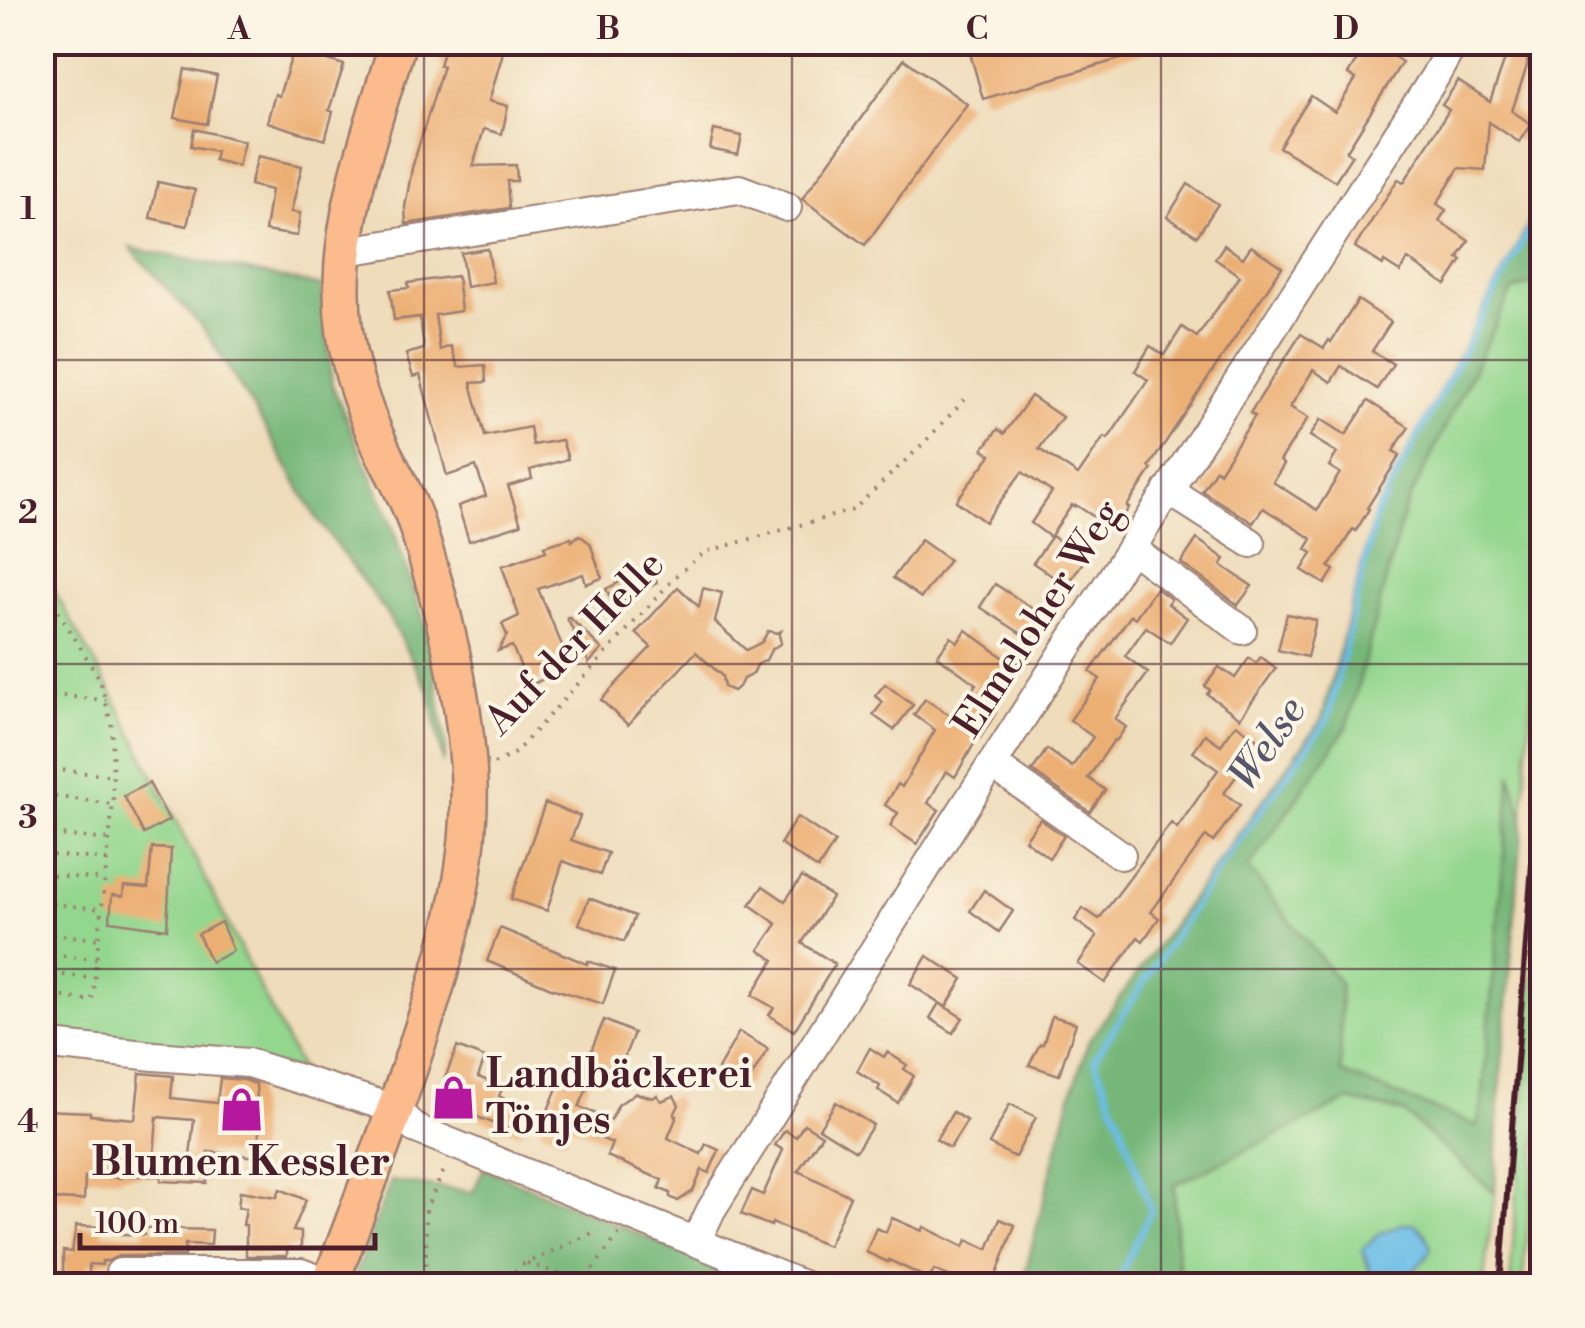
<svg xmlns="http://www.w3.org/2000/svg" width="1585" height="1328" viewBox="0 0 1585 1328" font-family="'Libre Bodoni',serif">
	<rect width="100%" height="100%" fill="#fcf5e5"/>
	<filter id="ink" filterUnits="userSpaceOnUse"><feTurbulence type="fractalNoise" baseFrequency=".01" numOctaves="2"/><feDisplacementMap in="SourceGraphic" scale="20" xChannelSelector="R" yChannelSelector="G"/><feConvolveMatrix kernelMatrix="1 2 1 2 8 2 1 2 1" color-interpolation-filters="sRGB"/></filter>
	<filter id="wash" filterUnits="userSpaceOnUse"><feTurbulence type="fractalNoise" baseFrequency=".0048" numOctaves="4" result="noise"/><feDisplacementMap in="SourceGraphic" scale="40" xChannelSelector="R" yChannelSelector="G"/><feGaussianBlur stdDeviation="2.25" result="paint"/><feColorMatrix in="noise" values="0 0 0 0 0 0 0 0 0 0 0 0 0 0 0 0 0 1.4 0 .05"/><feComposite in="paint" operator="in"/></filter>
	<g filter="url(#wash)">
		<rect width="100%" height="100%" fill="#eedcba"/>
		<g fill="#93d68e" stroke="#6e7a5c" stroke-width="2.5">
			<polygon points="1542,280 1542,547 1523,820 1511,777 1482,1104 1477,1126 1341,1073 1340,983 1247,868 1347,727 1404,511 1512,291"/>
			<polygon points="42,569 113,695 301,1070 43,1040"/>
			<polygon points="1542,854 1542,1096 1522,1285 1510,1285"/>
			<path d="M 1349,1100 L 1403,1112 L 1495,1193 L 1483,1285 L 1394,1285 L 1400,1284 L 1425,1234 L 1415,1224 C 1392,1225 1378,1235 1362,1250 L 1372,1278 L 1377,1285 L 1190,1285 L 1178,1266 L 1174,1185 Z"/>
		</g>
		<g fill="#76b779" stroke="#606b52" stroke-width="2.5">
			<polygon points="1542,199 1542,280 1512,291 1404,511 1347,727 1248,868 1340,983 1341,1073 1477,1126 1482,1104 1511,773 1523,820 1499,1100 1495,1193 1403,1112 1349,1100 1174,1185 1177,1266 1190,1285 1022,1285 1071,1095 1089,1040 1322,719 1375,513"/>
			<polygon points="130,248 322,286 332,385 389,517 430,638 446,747 443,763 430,693 387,614 316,517 260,419 204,329"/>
			<polygon points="484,1168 758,1285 351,1286 391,1181 473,1192"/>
		</g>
		<path fill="#6abde6" stroke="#5a6e88" stroke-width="2.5" d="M 1401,1224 L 1415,1224 L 1425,1234 L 1431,1248 L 1426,1258 L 1400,1284 L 1377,1285 C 1366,1271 1369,1262 1362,1250 L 1379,1234 Z"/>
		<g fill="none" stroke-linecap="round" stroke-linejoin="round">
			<polyline stroke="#6abde6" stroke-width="6" points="1139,1286 1120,1275 1151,1211 1121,1124 1094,1059 1222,863 1328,719 1376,515 1542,205"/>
		</g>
		<g id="blocks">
			<g fill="#ecaf73" fill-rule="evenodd">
				<polygon points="446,42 506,42 489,101 508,106 502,134 484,129 473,166 516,165 517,181 507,181 509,208 406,224 405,207 412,168 443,66 439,65"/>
				<polygon points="967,42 1160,42 1161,47 983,99"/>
				<polygon points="1368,42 1372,42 1402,62 1346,152 1352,155 1335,181 1279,147 1311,96 1335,112 1356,79 1348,74"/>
				<polygon points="1511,42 1528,42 1527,66 1512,111 1531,124 1519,142 1489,122 1485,170 1459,168 1437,204 1446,210 1439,221 1469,241 1458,258 1462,260 1446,285 1408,259 1400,272 1384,262 1383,265 1355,247 1398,179 1404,182 1449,110 1442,105 1458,81 1490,102"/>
				<polygon points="294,49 344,65 329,110 333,112 325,140 267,122 275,94 279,96"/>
				<polygon points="904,59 967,104 865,245 802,199"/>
				<polygon points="185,69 217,76 207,124 175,118"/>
				<polygon points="194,129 244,141 238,166 214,160 216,151 191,146"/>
				<polygon points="714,130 742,136 738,155 710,149"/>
				<polygon points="258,156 302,166 291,212 300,213 297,236 265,231 271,190 250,185"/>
				<polygon points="158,182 195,190 187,226 150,218"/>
				<polygon points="1188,184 1218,204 1197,236 1167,217"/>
				<polygon points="1224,245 1243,258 1251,246 1282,267 1149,467 1152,469 1127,506 1129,508 1114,530 1076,505 1075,507 1072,505 1050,537 1031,523 1052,492 1022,472 985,522 956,501 991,455 983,449 998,429 1004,434 1031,396 1062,417 1039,449 1078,475 1104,437 1108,439 1148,380 1135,371 1150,346 1164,355 1182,327 1197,337 1240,276 1215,259"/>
				<polygon points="488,249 493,282 466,287 461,253"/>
				<polygon points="457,276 461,311 435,315 440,350 451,346 458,367 485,365 486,382 471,383 485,436 530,427 533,445 562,440 568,459 530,470 532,479 508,486 521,524 469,541 458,506 486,496 476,466 447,476 420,375 413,377 406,354 424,349 420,317 394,320 390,290 409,288 408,283"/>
				<polygon points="1358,300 1391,322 1372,351 1393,364 1377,389 1341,366 1331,382 1313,370 1290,407 1308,418 1280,461 1284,464 1273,482 1317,510 1340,473 1329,466 1337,453 1310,436 1321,419 1346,435 1368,401 1409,427 1393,451 1400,455 1367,508 1369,509 1356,531 1353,529 1329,567 1334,570 1325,584 1302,570 1312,553 1306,549 1312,539 1263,508 1253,523 1202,491 1216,469 1219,472 1255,416 1250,413 1301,334 1324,348 1329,340 1331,342"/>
				<polygon points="579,535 590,543 602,578 586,584 583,574 538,589 567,657 552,663 556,673 529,686 512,646 498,651 507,635 502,624 519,616 502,566 546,551 544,546 571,538 572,541"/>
				<polygon points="1052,536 1085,559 1067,586 1033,563"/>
				<polygon points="1197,539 1225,559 1221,565 1252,586 1238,605 1181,563"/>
				<polygon points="921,540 949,560 921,598 893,578"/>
				<polygon points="650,567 657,583 614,605 606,589"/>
				<polygon points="995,584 1046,617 1031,640 980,607"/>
				<polygon points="678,587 699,607 703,588 722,593 715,622 746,650 762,642 768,631 777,633 781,631 779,635 781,643 771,650 766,660 757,665 753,674 743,679 739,687 733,691 724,687 722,676 696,652 628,725 601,700 651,647 636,633"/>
				<polygon points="1156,588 1171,599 1168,604 1187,618 1170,643 1146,627 1125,656 1148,673 1115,719 1126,727 1116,741 1114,740 1088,778 1105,790 1090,812 1032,771 1047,749 1072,767 1093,737 1070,720 1100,679 1090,672 1131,615 1135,618"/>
				<polygon points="1287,614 1316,620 1307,657 1278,650"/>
				<polygon points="569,617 602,649 589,663 567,618"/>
				<polygon points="966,630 1011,663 998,680 1006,686 990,708 996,712 980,738 978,737 955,777 946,771 928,803 939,810 917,844 890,826 898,813 885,805 898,784 902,787 935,730 914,715 925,699 954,718 976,684 937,656 951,637 958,642"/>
				<polygon points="1261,657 1276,668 1240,718 1207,694 1210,690 1205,686 1219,667 1235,678 1249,658 1256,663"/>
				<polygon points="885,684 913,705 894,730 873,715 883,702 875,696"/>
				<polygon points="1236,724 1261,742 1224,793 1240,805 1213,842 1206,836 1151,912 1159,918 1143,941 1138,937 1105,983 1078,964 1097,936 1075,920 1083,908 1099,919 1171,823 1177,828 1218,770 1193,752 1205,734 1221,745"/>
				<polygon points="149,783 169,820 144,834 124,796"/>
				<polygon points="545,803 580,816 571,840 608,853 600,875 563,861 547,911 511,899"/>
				<polygon points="797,817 835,842 818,869 780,844"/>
				<polygon points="1040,819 1064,836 1049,858 1025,840"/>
				<polygon points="152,848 171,849 167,929 110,921 112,895 123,896 124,886 148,888"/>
				<polygon points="802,877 832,897 802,943 835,964 794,1031 769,1015 774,1008 752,995 774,960 759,950 777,924 750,905 763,886 785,901"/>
				<polygon points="984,890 1013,911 999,932 970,911"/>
				<polygon points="589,898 635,916 624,942 579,924"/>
				<polygon points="221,922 233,951 211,962 198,934"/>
				<polygon points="500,928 587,964 588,961 615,970 603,1004 551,988 487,961"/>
				<polygon points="927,956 963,979 946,1007 910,984"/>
				<polygon points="939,1003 963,1018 953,1033 930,1018"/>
				<polygon points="1052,1016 1076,1023 1059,1075 1029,1065 1040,1044 1043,1044"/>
				<polygon points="604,1020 634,1033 619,1070 607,1066 601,1079 583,1070"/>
				<polygon points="739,1032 768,1049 746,1086 718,1069"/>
				<polygon points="457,1047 485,1058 478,1077 503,1087 499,1096 529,1111 520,1134 440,1102 438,1096"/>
				<polygon points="870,1048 884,1057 887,1052 907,1065 904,1069 914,1076 898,1103 878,1090 880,1086 857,1071"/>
				<polygon points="564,1071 590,1082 579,1107 611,1120 618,1105 635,1093 653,1098 657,1095 661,1101 674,1096 679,1105 674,1115 677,1116 668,1138 701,1154 706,1144 719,1150 709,1173 702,1170 693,1191 678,1201 670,1197 670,1193 659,1188 662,1180 607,1156 612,1143 571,1126 565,1140 540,1130"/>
				<path d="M 140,1073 L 173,1076 L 171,1098 L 217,1103 L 220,1078 L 245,1080 L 256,1084 L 259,1134 L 257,1157 L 208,1152 L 207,1183 L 161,1181 L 161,1176 L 121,1176 L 121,1178 L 85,1177 L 84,1200 L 42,1199 L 42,1110 L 90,1112 L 90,1115 L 135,1119 ZM 157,1117 L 194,1120 L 190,1156 L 154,1157 Z"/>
				<polygon points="836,1102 873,1125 856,1151 819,1128"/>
				<polygon points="1010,1104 1036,1117 1015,1157 989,1144"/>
				<polygon points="953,1112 967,1121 950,1148 936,1139"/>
				<polygon points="804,1124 822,1135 798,1171 850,1196 828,1246 772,1223 771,1226 741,1214 752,1190 763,1195 783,1150 775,1145 785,1130 796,1137"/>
				<polygon points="280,1189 306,1200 293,1231 301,1232 301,1248 287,1248 287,1256 246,1256 246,1225 243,1225 246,1208 238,1207 240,1191 277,1197"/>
				<polygon points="892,1218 922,1231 924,1227 964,1247 967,1240 988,1249 1000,1219 1015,1225 995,1279 987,1276 984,1286 973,1286 934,1270 929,1279 889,1260 888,1262 866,1252 876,1228 886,1232"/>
				<polygon points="76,1226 103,1227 102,1233 144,1235 144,1228 212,1230 211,1245 185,1244 185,1256 119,1256 108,1261 102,1261 102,1265 89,1264 89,1278 63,1277 63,1251 72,1252"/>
			</g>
		</g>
	</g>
	<g filter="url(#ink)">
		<use href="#blocks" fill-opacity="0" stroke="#9c7e72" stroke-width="2.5"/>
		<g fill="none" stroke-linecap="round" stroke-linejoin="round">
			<defs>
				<g id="minor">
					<polyline points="343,249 359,249 739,189 787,207"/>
					<polyline points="1168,490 1251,543"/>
					<polyline points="1131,548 1242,630"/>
					<polyline points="992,764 1121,855"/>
					<polyline points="42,1044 154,1056 248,1063 395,1109 414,1128 805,1286"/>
					<polyline points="696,1242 711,1210 960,814 1434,78 1454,42"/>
					<polyline points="120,1273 301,1273 330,1284"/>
				</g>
				<path id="major" d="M 329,1286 C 357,1213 385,1140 410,1066 C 443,969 476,867 468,763 C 462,680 441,599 415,520 C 407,496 394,474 383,452 C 359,401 342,349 342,292 C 341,207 374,123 398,42"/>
			</defs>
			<use href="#minor" stroke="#9c7e72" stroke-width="32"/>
			<use href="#major" stroke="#9c7e72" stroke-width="40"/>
			<g stroke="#9c7e72" stroke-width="4" stroke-dasharray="2.5 8" stroke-linecap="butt">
				<polyline points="42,584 100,680 112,727 113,804 42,795"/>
				<polyline points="42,694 106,700"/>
				<polyline points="494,764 515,753 678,574 705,552 853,510 922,445 967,397"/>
				<polyline points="42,768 114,776"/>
				<polyline points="42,833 109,840"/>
				<polyline points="42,854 107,860"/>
				<polyline points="42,874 105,880"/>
				<polyline points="42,903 102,909"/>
				<polyline points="42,933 99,939"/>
				<polyline points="42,954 96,959"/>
				<polyline points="42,973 95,978"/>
				<polyline points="42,994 92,1001 113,804"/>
				<polyline points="527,1263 594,1286"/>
				<polyline points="426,1286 426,1208 446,1166"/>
				<polyline points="499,1286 522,1265 599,1230"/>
				<polyline points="580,1286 619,1234"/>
			</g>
			<use href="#minor" stroke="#fff" stroke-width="28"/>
			<use href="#major" stroke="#fbbb8c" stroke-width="35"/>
			<polyline stroke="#4a1f2b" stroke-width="6" points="1500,1286 1542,732"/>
		</g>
	</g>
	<path fill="none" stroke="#4a1f2b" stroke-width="2.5" stroke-opacity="0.55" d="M 424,42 L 424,1286M 792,42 L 792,1286M 1161,42 L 1161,1286M 42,360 L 1542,360M 42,664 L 1542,664M 42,969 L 1542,969"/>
	<defs>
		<symbol id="shop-bare" viewBox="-9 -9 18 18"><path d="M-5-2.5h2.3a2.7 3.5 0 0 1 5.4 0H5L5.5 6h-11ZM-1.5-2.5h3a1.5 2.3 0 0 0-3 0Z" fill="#b5179e" stroke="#fcf5e5" stroke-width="2.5" paint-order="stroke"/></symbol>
	</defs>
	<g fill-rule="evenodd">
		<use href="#shop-bare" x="422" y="1066" width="63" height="63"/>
		<use href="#shop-bare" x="210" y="1078" width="63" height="63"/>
	</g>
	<g text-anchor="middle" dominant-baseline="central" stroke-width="8" stroke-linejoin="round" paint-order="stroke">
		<g font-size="40" fill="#4a1f2b" stroke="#fcf5e5">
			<text transform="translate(1038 619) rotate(-57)">Elmeloher Weg</text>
			<text transform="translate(575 643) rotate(-46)">Auf der Helle</text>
		</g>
		<g font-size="40" font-weight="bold" fill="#4a1f2b" stroke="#fcf5e5" text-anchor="start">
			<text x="486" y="1075">Landbäckerei<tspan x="486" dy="46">Tönjes</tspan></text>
			<text x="241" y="1163" text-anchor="middle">Blumen Kessler</text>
		</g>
		<g font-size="42" font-style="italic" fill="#55566c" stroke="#fcf5e5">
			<text transform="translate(1268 744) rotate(-56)">Welse</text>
		</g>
	</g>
	<rect width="1585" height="1328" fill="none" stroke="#fcf5e5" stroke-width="110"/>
	<path d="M80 1233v15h295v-15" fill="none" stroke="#4a1f2b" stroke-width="5"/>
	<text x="95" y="1233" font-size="30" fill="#4a1f2b" stroke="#fcf5e5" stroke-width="8" paint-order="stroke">100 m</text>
	<rect x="55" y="55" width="1475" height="1218" fill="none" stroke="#4a1f2b" stroke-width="4"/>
	<g font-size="32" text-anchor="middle" font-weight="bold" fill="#4a1f2b">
		<text x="239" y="39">A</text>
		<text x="608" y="39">B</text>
		<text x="977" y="39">C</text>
		<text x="1346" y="39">D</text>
		<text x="28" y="219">1</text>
		<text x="28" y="523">2</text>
		<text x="28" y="828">3</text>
		<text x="28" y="1132">4</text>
	</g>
</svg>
